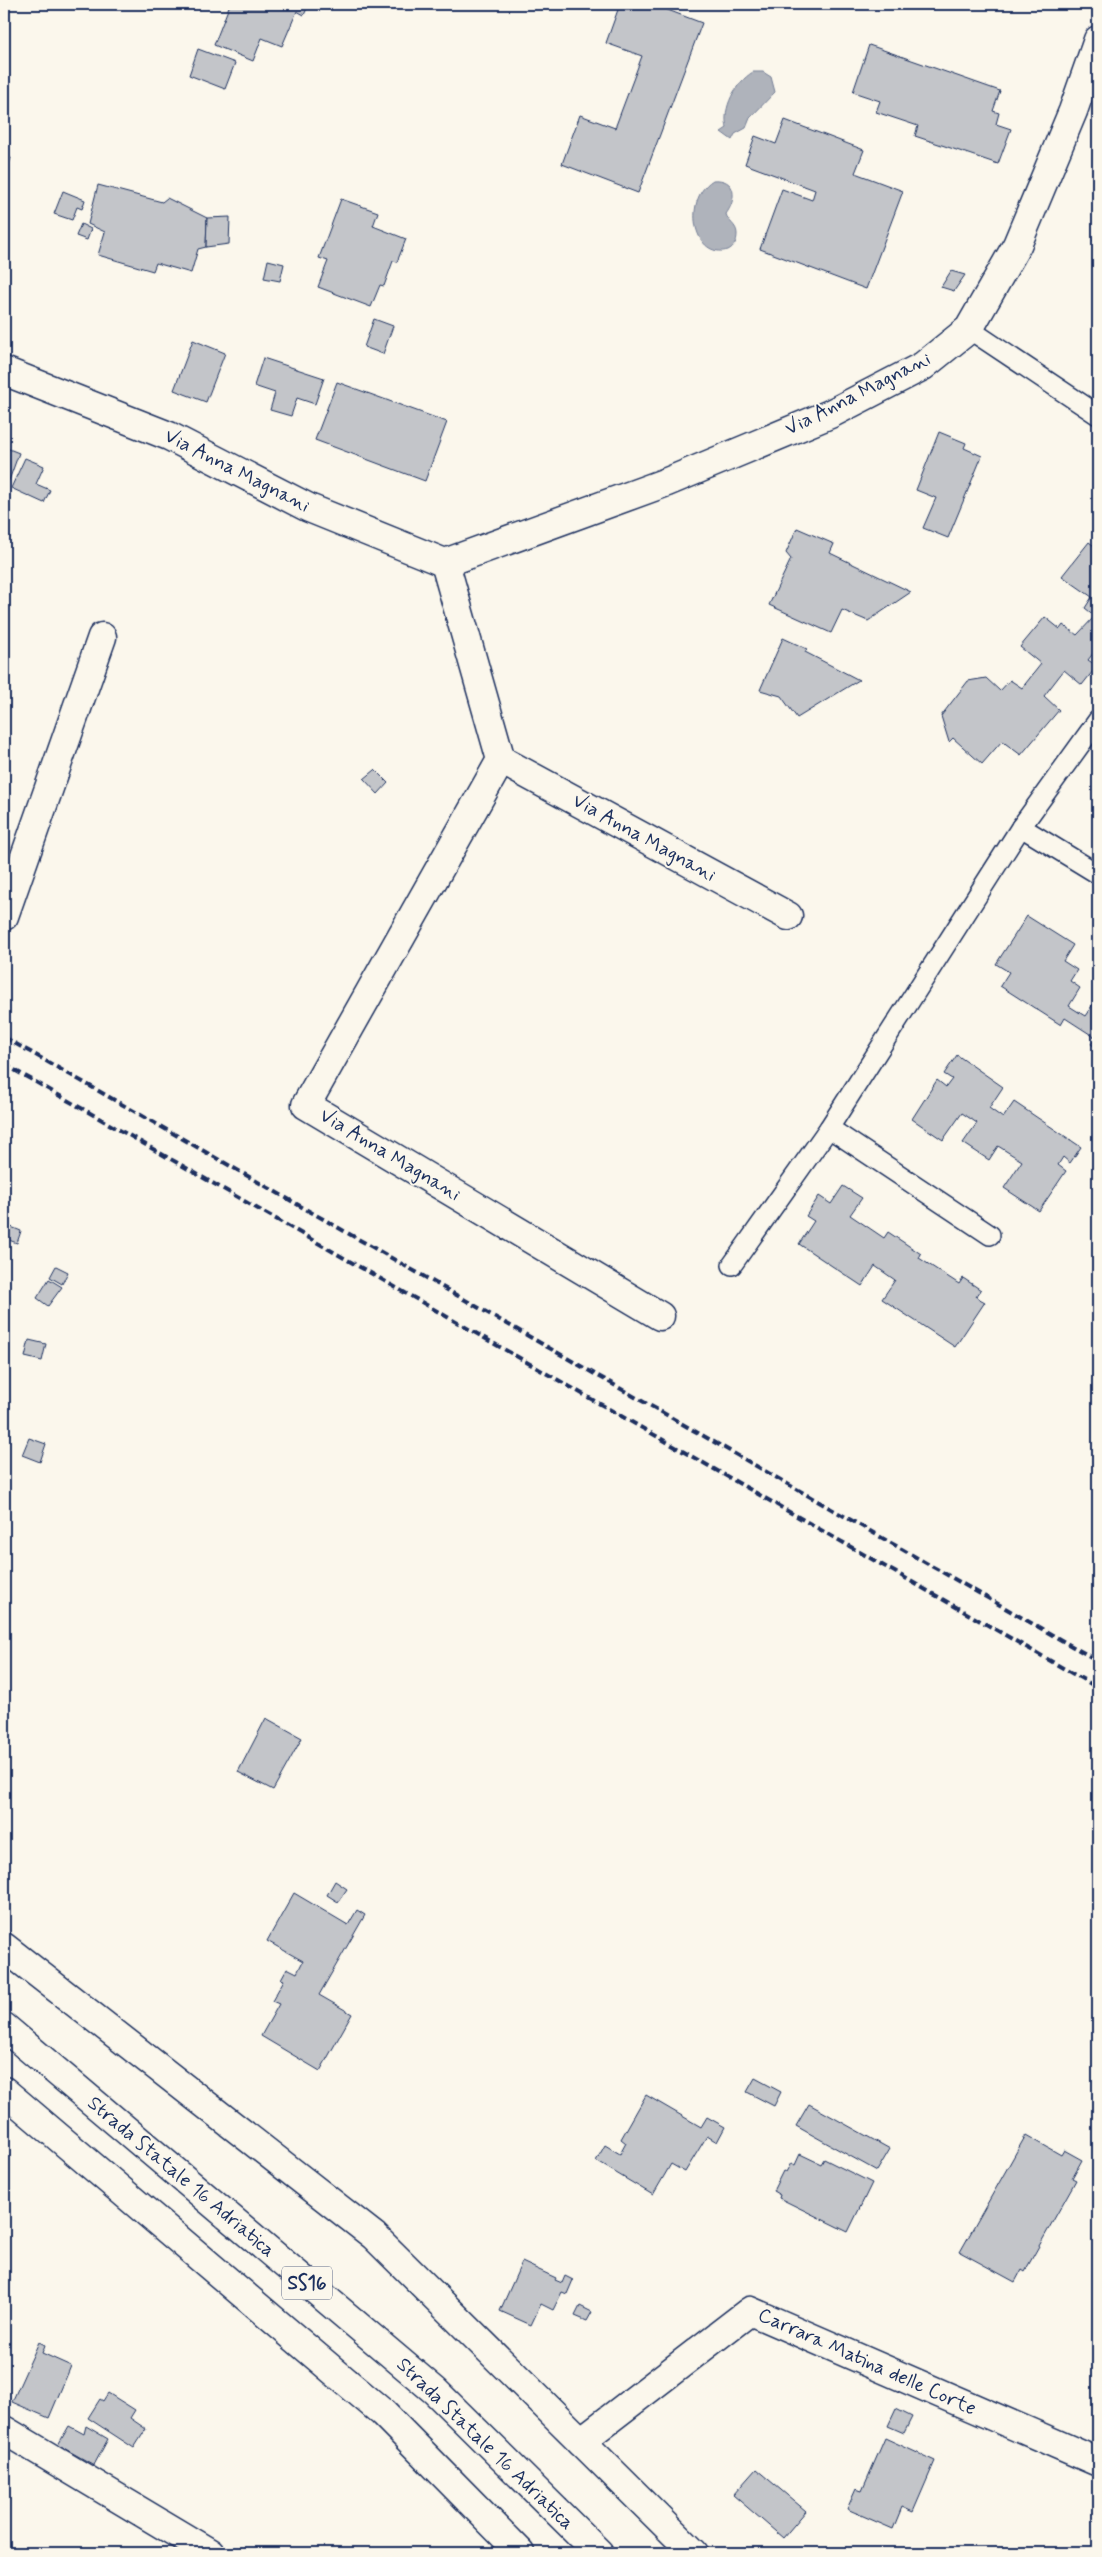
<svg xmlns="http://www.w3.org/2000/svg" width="1102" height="2557" viewBox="0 0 1102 2557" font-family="Mynerve,sans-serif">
	<rect width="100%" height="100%" fill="#fbf7ec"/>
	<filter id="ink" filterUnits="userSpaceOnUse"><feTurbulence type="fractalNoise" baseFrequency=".02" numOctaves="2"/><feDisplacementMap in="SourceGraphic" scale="10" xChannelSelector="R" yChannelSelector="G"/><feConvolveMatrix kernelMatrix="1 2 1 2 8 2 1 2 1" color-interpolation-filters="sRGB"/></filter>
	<g filter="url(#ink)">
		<g fill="#afb3bb" stroke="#747e96">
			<path d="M 753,72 L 763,72 L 771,77 L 775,92 L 750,118 L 746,128 L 735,134 L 732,140 L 721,132 L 727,128 C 722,108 735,83 753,72 Z"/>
			<path d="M 713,180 C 737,178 737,199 726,214 C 728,222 737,225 737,234 C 737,242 734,247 728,250 C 693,260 682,199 713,180 Z"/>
		</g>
		<g fill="#c3c5c9" stroke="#1b2f5e">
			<polygon points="230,4 309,4 304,15 297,11 282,46 262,38 253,61 214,45"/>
			<polygon points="620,4 652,4 702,23 638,193 562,164 580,115 615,128 642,56 606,43"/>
			<polygon points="869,45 1000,91 993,111 999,113 996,124 1011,129 998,164 915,136 918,126 876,112 880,101 853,92"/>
			<polygon points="198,49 235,63 225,89 189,75"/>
			<polygon points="785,120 864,150 855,173 903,191 866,289 760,249 782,189 812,200 815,190 745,164 755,136 776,144"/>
			<polygon points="4,155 11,158 4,180"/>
			<polygon points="98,185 162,202 167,198 207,218 206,247 198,249 191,273 156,263 153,271 98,255 105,232 88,224"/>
			<polygon points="63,191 85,200 82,209 77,207 72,220 54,214"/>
			<polygon points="341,199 378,212 373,226 406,239 397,262 393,261 384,286 380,285 371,307 318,287 328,261 319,258"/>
			<polygon points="230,217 229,244 206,247 207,218"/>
			<polygon points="81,224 91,229 87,240 76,236"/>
			<polygon points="1098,228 1098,243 1093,241"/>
			<polygon points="268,260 284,264 280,281 264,278"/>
			<polygon points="951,271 965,275 954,291 941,287"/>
			<polygon points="374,319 393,326 383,354 364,347"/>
			<polygon points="193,340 225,353 206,402 174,390"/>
			<polygon points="263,358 324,378 315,404 297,398 291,416 270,410 275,393 254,386"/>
			<polygon points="337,382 447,422 425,481 315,440"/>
			<polygon points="939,432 966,443 964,448 982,456 948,538 923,528 936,498 916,490"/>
			<polygon points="4,447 19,453 4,494"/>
			<polygon points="25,458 44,466 36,484 50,490 44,503 11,488"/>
			<polygon points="797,528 834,544 830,553 911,592 868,621 842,610 831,633 769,605 791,559 786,553"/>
			<polygon points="1089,542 1098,549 1098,647 1088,660 1097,666 1082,685 1064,670 1044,696 1059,710 1021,755 1002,741 982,764 953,738 949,742 941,716 968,681 986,678 1000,691 1010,680 1022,688 1041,664 1020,647 1045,617 1060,629 1063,625 1077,635 1095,616 1085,608 1092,597 1062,576"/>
			<polygon points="783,638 807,649 805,652 859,680 797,718 781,696 760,690"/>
			<polygon points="375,770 388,783 378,794 364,779"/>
			<polygon points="1027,916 1073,945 1063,961 1077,970 1070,981 1080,988 1069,1006 1085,1016 1096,1000 1098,1002 1098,1049 1091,1044 1096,1038 1065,1018 1061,1025 1000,986 1009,972 996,964"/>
			<polygon points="957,1055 1003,1087 989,1108 1003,1118 1014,1102 1081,1147 1070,1163 1063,1157 1058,1165 1066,1171 1039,1211 1004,1188 1022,1161 998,1146 989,1160 963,1143 977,1123 962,1113 943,1140 912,1119 937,1080 946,1087 952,1079 944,1074"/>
			<polygon points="843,1186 862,1198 850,1215 884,1238 888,1232 921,1254 919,1258 959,1284 963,1278 981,1290 976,1297 985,1302 955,1347 882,1299 895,1280 875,1266 862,1286 799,1244 814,1221 806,1216 819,1196 831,1204"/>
			<polygon points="11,1227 21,1231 17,1243 6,1239"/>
			<polygon points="4,1245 8,1248 4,1257"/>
			<polygon points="56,1266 68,1272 62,1284 50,1277"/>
			<polygon points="49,1279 62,1287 48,1306 37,1298"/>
			<polygon points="29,1340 46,1344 42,1361 25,1357"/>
			<polygon points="29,1438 46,1444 40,1462 22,1455"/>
			<polygon points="266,1718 302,1738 273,1790 238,1772"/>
			<polygon points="335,1881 347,1889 338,1902 327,1895"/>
			<polygon points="294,1893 348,1925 357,1910 365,1915 319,1995 352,2014 320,2071 261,2036 279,2004 272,2001 284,1980 281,1979 287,1968 297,1973 303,1961 267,1941"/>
			<polygon points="755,2078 781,2092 774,2106 747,2092"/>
			<polygon points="646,2095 701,2127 707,2117 725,2127 717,2142 707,2136 685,2172 671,2164 653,2195 596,2161 605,2145 620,2154 626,2143 621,2139"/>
			<polygon points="809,2104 890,2149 877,2171 796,2126"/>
			<polygon points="1026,2135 1061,2155 1064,2150 1082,2160 1072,2178 1076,2180 1025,2271 1022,2269 1015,2282 960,2252"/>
			<polygon points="800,2154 821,2164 824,2159 872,2183 848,2232 779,2198 780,2195 773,2191 783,2171 786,2172 791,2163 795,2165"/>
			<polygon points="522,2262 556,2278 555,2280 562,2283 565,2276 573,2280 567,2294 562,2292 553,2310 541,2304 531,2325 500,2311"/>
			<polygon points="580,2306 592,2312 587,2321 575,2316"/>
			<polygon points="39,2342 45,2345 42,2353 71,2366 49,2418 12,2402"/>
			<polygon points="108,2393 135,2410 130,2418 146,2429 134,2448 88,2418 100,2399 103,2401"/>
			<polygon points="896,2409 912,2417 904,2433 888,2426"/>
			<polygon points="69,2426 84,2434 86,2426 108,2439 94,2465 58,2445"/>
			<polygon points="885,2438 935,2461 913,2512 902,2507 893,2529 847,2509 856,2489 862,2491"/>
			<polygon points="756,2469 806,2511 783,2538 733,2495"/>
		</g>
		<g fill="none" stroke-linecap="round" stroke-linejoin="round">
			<defs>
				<g id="service">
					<polyline points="969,329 1098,415"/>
					<polyline points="1021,827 1098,874"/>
					<polyline points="829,1128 990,1235"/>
					<polyline points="732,1265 829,1128 1021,827 1098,720"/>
				</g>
				<g id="minor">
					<polyline points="4,371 169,436 309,508 445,563 667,482 830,414 923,366 969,329 1017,245 1073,111 1098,40"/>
					<polyline points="445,563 501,760 306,1105 660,1316"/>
					<polyline points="501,760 788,916"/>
					<polyline points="4,916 102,637"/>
					<polyline points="4,1947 374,2236 694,2553"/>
					<polyline points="4,2430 210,2553"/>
					<polyline points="581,2441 750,2311 1098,2462"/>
				</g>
				<g id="trunk">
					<polyline points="4,2027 435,2391 599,2553"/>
					<polyline points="4,2091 383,2413 521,2553"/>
				</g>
			</defs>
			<use href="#service" stroke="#1b2f5e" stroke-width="22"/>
			<use href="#minor" stroke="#1b2f5e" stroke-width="31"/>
			<use href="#trunk" stroke="#1b2f5e" stroke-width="31"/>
			<use href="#service" stroke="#fbf7ec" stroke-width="19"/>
			<use href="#minor" stroke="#fbf7ec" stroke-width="28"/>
			<use href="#trunk" stroke="#fbf7ec" stroke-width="28"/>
			<g stroke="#1b2f5e" stroke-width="4" stroke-dasharray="8 4" stroke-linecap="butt">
				<polyline points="4,1037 1098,1661"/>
				<polyline points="4,1064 1098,1688"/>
			</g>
		</g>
	</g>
	<g text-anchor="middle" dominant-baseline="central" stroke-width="4" stroke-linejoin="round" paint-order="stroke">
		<rect fill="#fbf7ec" stroke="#5e6b89" stroke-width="1" x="282" y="2266.5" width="50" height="33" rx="4"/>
		<g font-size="19" font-weight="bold" fill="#1b2f5e">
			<text x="307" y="2283">SS16</text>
		</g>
		<g font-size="20" fill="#1b2f5e" stroke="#fbf7ec">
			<text transform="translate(858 394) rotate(-27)">Via Anna Magnani</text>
			<text transform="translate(237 471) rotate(27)">Via Anna Magnani</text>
			<text transform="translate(644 838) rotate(29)">Via Anna Magnani</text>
			<text transform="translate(390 1155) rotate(31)">Via Anna Magnani</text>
			<text transform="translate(181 2177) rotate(40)">Strada Statale 16 Adriatica</text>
			<text transform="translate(867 2362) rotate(24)">Carrara Matina delle Corte</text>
			<text transform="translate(485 2444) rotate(44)">Strada Statale 16 Adriatica</text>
		</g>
	</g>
	<rect width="1102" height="2557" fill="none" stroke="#fbf7ec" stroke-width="20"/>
	<rect x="10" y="10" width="1082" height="2537" fill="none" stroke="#1b2f5e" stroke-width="2" filter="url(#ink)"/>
</svg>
